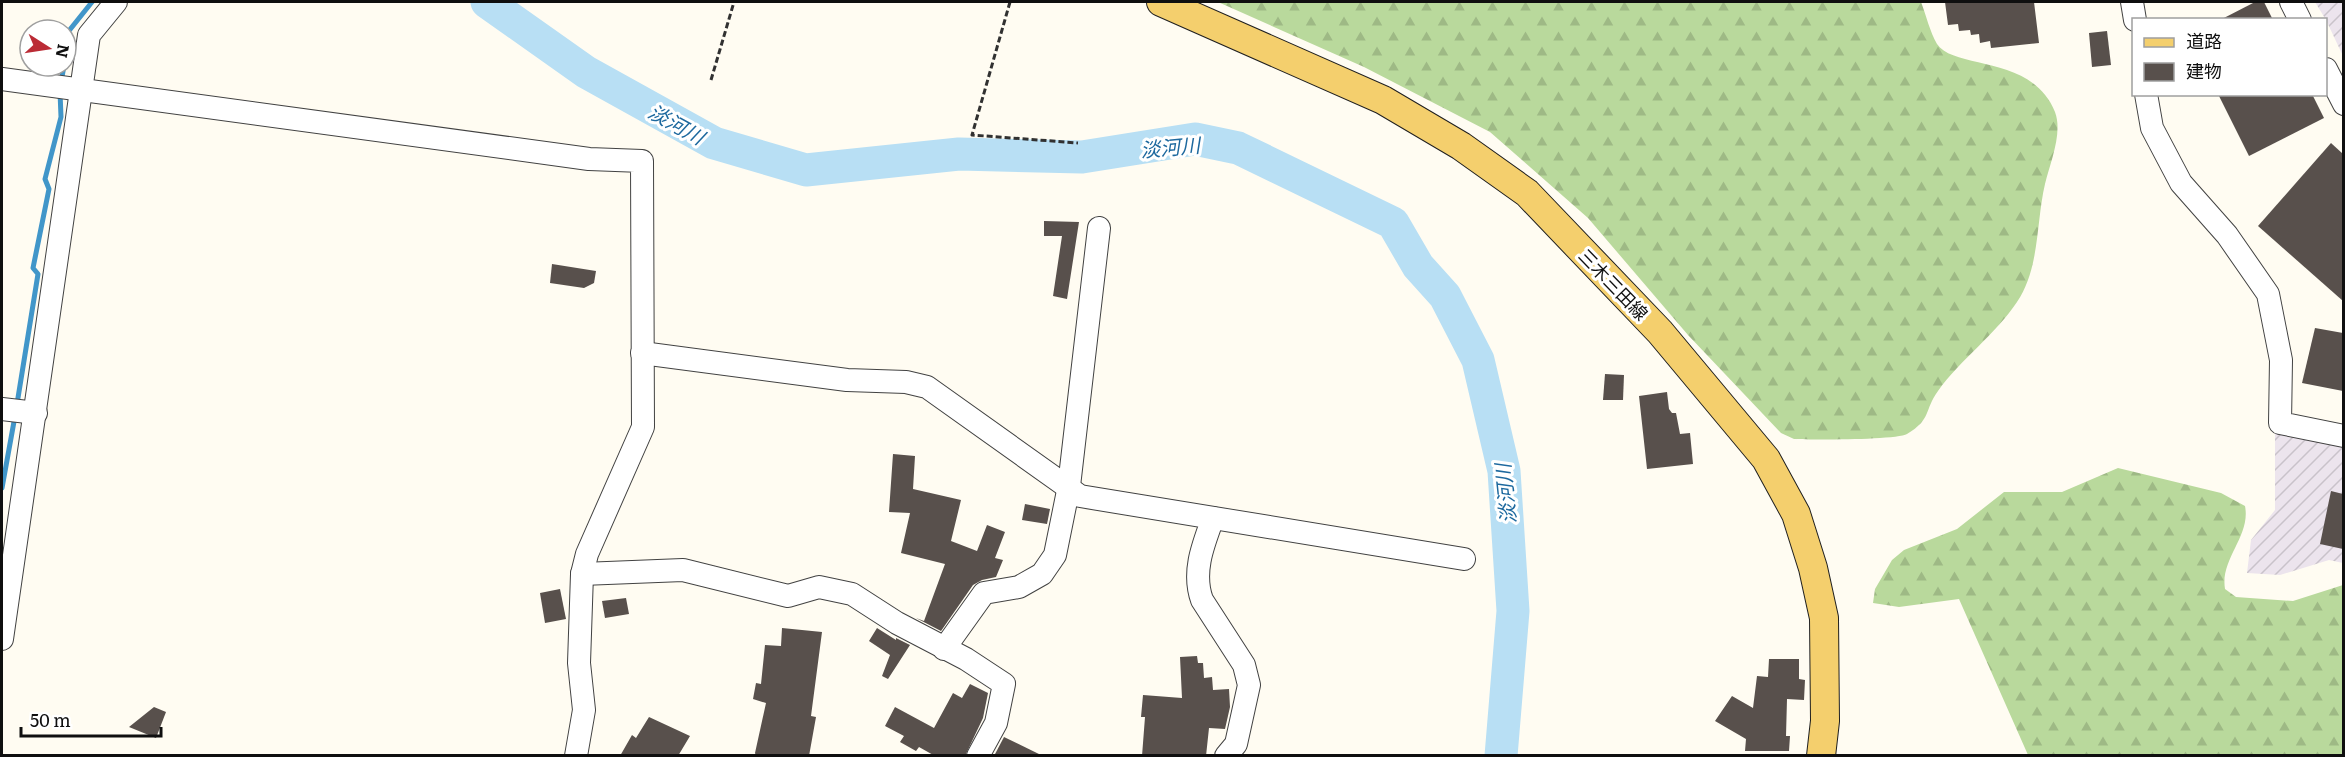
<svg xmlns="http://www.w3.org/2000/svg" width="2345" height="757" viewBox="0 0 2345 757" font-family="Literata,'Noto Sans JP',serif">
	<defs>
		<pattern id="industrial-furrows" width="10" height="10" patternUnits="userSpaceOnUse" patternTransform="scale(1.5)"><rect width="10" height="10" fill="#ece4ed"/><path d="M-1 1l2-2M0 10L10 0M9 11l2-2" fill="none" stroke="#c9c2ca"/></pattern>
		<pattern id="forest-firs" width="22" height="20" patternUnits="userSpaceOnUse" patternTransform="scale(1.5)"><rect width="22" height="20" fill="#b9d99c"/><path d="M5 1l3.5 6h-7zM16 11l3.5 6h-7z" fill="#9eb985"/></pattern>
	</defs>
	<rect width="100%" height="100%" fill="#fffcf2"/>
	<g fill="url(#industrial-furrows)">
		<polygon points="2315,2 2343,2 2343,56 2326,20"/>
		<polygon points="2275,429 2343,444 2343,563 2329,560 2280,575 2247,573 2251,540 2275,510"/>
	</g>
	<g fill="url(#forest-firs)">
		<path d="M 1218,2 L 1921,2 C 1926,15 1930,32 1937,44 C 1954,70 2032,54 2055,112 C 2063,133 2050,163 2045,184 C 2036,222 2040,268 2017,302 C 1995,335 1961,359 1938,391 C 1924,410 1932,419 1907,434 C 1897,440 1811,440 1794,439 L 1781,433 L 1688,335 L 1588,218 L 1490,132 L 1364,67 Z"/>
		<path d="M 2118,468 L 2221,493 L 2245,506 C 2251,536 2220,559 2225,589 L 2236,597 L 2293,601 L 2343,585 L 2343,755 L 2028,755 L 1959,599 L 1899,607 L 1873,603 L 1875,589 L 1892,560 L 1904,550 L 1957,529 L 2004,492 L 2062,492 Z"/>
	</g>
	<g fill="none" stroke-linecap="round" stroke-linejoin="round">
		<g stroke="#4196c9" stroke-width="5">
			<polyline points="66,47 68,32 92,2"/>
			<polyline points="61,82 64,66"/>
			<polyline points="17,404 38,274 33,268 49,189 45,179 61,117 60,92"/>
			<polyline points="2,488 15,416"/>
		</g>
		<polyline stroke="#b8dff4" stroke-width="33" points="487,2 586,72 714,143 806,170 959,154 1082,157 1195,139 1238,148 1393,223 1418,266 1445,296 1478,360 1504,471 1513,611 1501,756"/>
	</g>
	<g fill="#58504c">
		<polygon points="1945,2 2034,2 2039,43 1991,48 1990,41 1980,43 1979,34 1971,35 1970,30 1959,31 1958,24 1948,25"/>
		<polygon points="2255,2 2264,2 2273,20 2220,20"/>
		<polygon points="2107,31 2111,65 2092,67 2089,33"/>
		<polygon points="2218,94 2312,94 2324,118 2249,156"/>
		<polygon points="2331,143 2343,154 2343,301 2258,226"/>
		<polygon points="1044,221 1079,222 1067,299 1053,296 1062,236 1044,236"/>
		<polygon points="552,264 596,271 594,283 584,288 550,283"/>
		<polygon points="2315,328 2343,333 2343,391 2302,383"/>
		<polygon points="1605,374 1624,375 1623,400 1603,400"/>
		<polygon points="1667,392 1669,409 1672,413 1676,413 1680,434 1690,433 1693,464 1647,469 1639,396"/>
		<polygon points="893,454 915,456 913,489 961,500 951,541 977,551 987,525 1005,532 995,558 1003,560 996,577 982,580 973,585 941,631 916,618 924,621 945,564 901,553 910,513 889,512"/>
		<polygon points="2331,491 2343,494 2343,549 2320,544"/>
		<polygon points="1025,504 1050,509 1047,524 1022,520"/>
		<polygon points="560,589 566,619 545,623 540,593"/>
		<polygon points="626,598 629,614 605,618 602,601"/>
		<polygon points="782,628 822,632 811,716 816,717 809,756 756,756 755,753 766,703 753,699 756,683 761,684 765,645 781,646"/>
		<polygon points="877,628 896,640 896,638 910,645 888,679 882,676 890,655 869,641"/>
		<polygon points="1197,656 1198,663 1203,663 1204,678 1212,677 1213,690 1229,689 1230,707 1225,729 1209,728 1206,756 1142,756 1145,717 1141,717 1143,695 1182,698 1180,657"/>
		<polygon points="1769,659 1799,659 1799,679 1805,680 1804,700 1787,699 1786,736 1790,736 1789,751 1745,751 1746,739 1715,721 1732,696 1753,708 1757,676 1768,677"/>
		<polygon points="970,684 988,693 983,718 965,756 935,756 919,747 916,751 900,742 904,736 885,726 895,707 934,728 953,693 962,698"/>
		<polygon points="154,707 166,712 156,738 129,727"/>
		<polygon points="649,717 690,736 678,756 620,756 632,735 636,738"/>
		<polygon points="1004,737 1043,756 994,756"/>
	</g>
	<g fill="none" stroke-linecap="round" stroke-linejoin="round">
		<defs>
			<g id="minor">
				<polyline points="2132,2 2135,20"/>
				<polyline points="2291,2 2300,20"/>
				<polyline points="2326,69 2344,104"/>
				<polyline points="2,79 589,159 642,161 643,427 587,554 582,574 579,663 584,710 576,756"/>
				<polyline points="2146,94 2152,128 2181,183 2227,235 2268,294 2281,360 2280,423 2344,436"/>
				<polyline points="642,353 847,380 906,382 927,387 1080,496 1464,559"/>
				<polyline points="2,409 36,413"/>
				<path d="M 1213,518 C 1203,545 1192,572 1202,600 L 1244,665 L 1249,685 L 1236,744 L 1226,756"/>
				<polyline points="582,574 683,570 788,596 819,587 852,594 897,623 966,659 1004,684 996,723 978,756"/>
				<polyline points="2,639 89,35 116,2"/>
				<polyline points="944,649 984,593 1019,587 1042,574 1055,555 1069,486 1099,228"/>
			</g>
			<polyline id="major" points="1161,2 1383,100 1461,146 1527,193 1660,332 1766,459 1796,514 1813,568 1824,618 1825,721 1821,756"/>
		</defs>
		<use href="#minor" stroke="#424242" stroke-width="24"/>
		<use href="#major" stroke="#202020" stroke-width="30"/>
		<g stroke="#313131" stroke-width="3" stroke-dasharray="6 3" stroke-linecap="butt">
			<polyline points="1010,2 972,135 1078,143"/>
			<polyline points="711,80 734,2"/>
		</g>
		<use href="#minor" stroke="#fff" stroke-width="22"/>
		<use href="#major" stroke="#f4cf6d" stroke-width="28"/>
	</g>
	<g text-anchor="middle" dominant-baseline="central" stroke-width="6" stroke-linejoin="round" paint-order="stroke">
		<g font-size="18" fill="#0f0f0f" stroke="#fff">
			<text transform="translate(1614 284) rotate(46)">三木三田線</text>
		</g>
		<g font-size="20" font-style="italic" fill="#1c689e" stroke="#fff">
			<text transform="translate(677 123) rotate(29)">淡河川</text>
			<text transform="translate(1170 146) rotate(-5)">淡河川</text>
			<text transform="translate(1504 494) rotate(-96)">淡河川</text>
		</g>
	</g>
	<rect width="2345" height="757" fill="none" stroke="#0f0f0f" stroke-width="6"/>
	<rect x="2132" y="18" width="195" height="78" fill="#ffffff" stroke="#9f9f9f" stroke-width="1.5"/>
	<rect x="2144" y="38" width="30" height="9" fill="#f4cf6d" stroke="#9f9f9f" stroke-width="1.5"/>
	<text x="2186" y="48" font-size="18" fill="#0f0f0f">道路</text>
	<rect x="2144" y="63" width="30" height="18" fill="#58504c" stroke="#9f9f9f" stroke-width="1.5"/>
	<text x="2186" y="78" font-size="18" fill="#0f0f0f">建物</text>
	<g transform="translate(48 48) rotate(102)"><circle r="28" fill="#ffffff" stroke="#9f9f9f" stroke-width="1.5"/>
	<path d="M0-4.5L10 22L0 15L-10 22Z" fill="#bb2b35"/>
	<text y="-9" font-size="16" font-weight="bold" text-anchor="middle" fill="#0f0f0f">N</text>
	</g>
	<path d="M21 727v9h140v-9" fill="none" stroke="#0f0f0f" stroke-width="3"/>
	<text x="30" y="727" font-size="18" fill="#0f0f0f" stroke="#ffffff" stroke-width="4.5" paint-order="stroke">50 m</text>
</svg>
